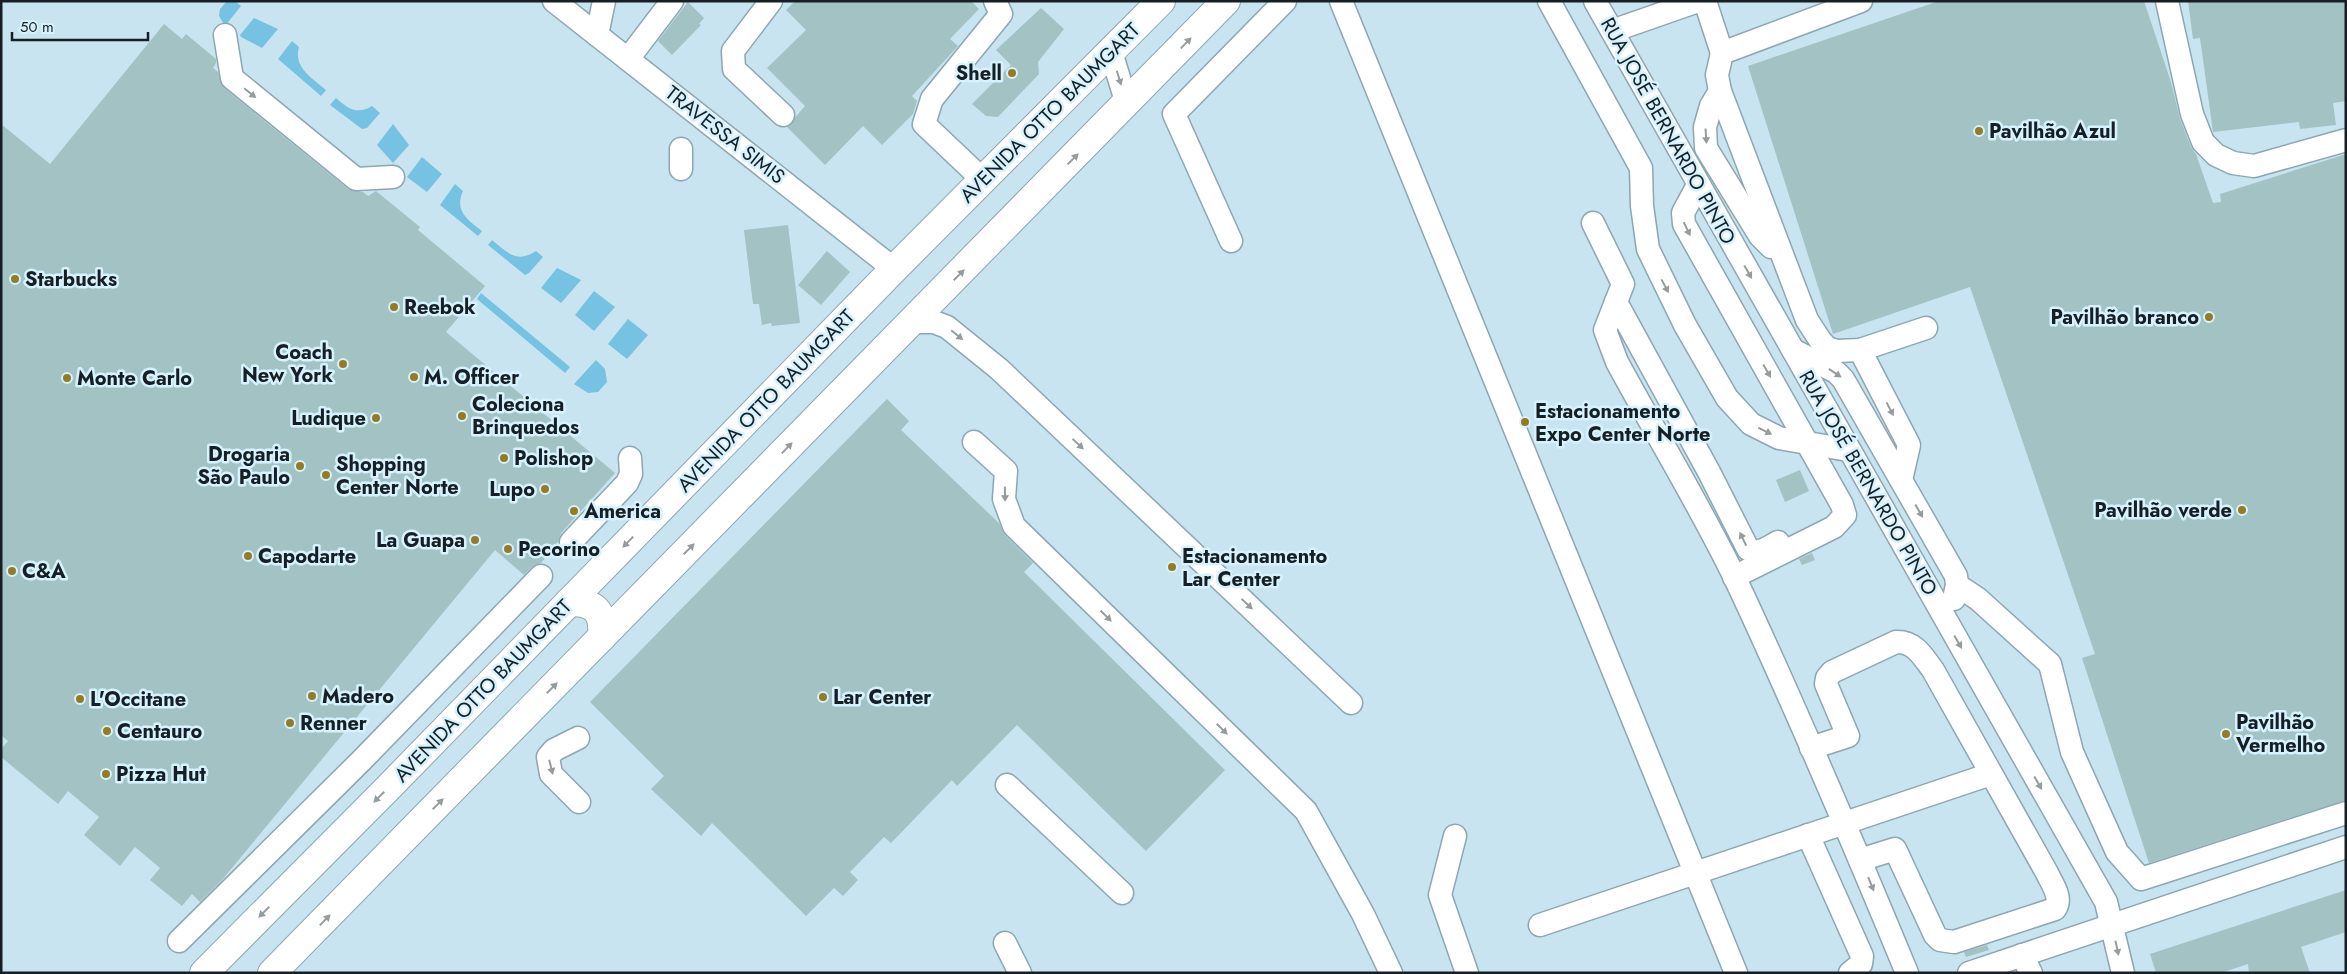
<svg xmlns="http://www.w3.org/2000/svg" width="2347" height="974" viewBox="0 0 2347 974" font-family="Jost,sans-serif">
	<rect width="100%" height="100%" fill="#c9e4f1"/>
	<g fill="#76c2e2">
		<polygon points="227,1 235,1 241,6 225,26 219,16 220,9"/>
		<polygon points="254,18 278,29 262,48 241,37 240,35"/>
		<path d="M 292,41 L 299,47 C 293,67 312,78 326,90 L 321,96 L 278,59 Z"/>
		<path d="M 336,98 C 348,109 358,115 372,106 L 380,113 L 367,128 L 362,129 L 330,105 Z"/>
		<polygon points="393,124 409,145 393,163 377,145"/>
		<polygon points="422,157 442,174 427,192 407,177"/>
		<path d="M 455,184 L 463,191 C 454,211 468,220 482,231 L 478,236 L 440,205 Z"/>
		<path d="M 492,240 C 507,252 516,264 536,251 L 543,257 L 529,273 L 525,275 L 488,245 Z"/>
		<polygon points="557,268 581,280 561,303 541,288"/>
		<polygon points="594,291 615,307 594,331 575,315"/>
		<polygon points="481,293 570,367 565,373 477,299"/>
		<polygon points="628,319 648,335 627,359 608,344"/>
		<polygon points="596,360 605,369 607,382 598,392 588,393 574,384"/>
	</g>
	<g fill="#a2c2c3">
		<polygon points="795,1 971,1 979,9 950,39 958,46 912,96 917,101 913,114 882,145 863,126 825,165 787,127 805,106 767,68 806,30 786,10"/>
		<polygon points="1939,1 2144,1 2171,82 2180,119 2191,147 2196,154 2213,203 2221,202 2220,194 2346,154 2346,800 2149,863 2082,658 2095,654 1970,287 1833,334 1748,66"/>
		<polygon points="2188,1 2346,1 2346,101 2333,103 2336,125 2300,129 2299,122 2213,132 2200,38 2193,39"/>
		<polygon points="688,2 704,18 699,24 701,25 672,55 658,41"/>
		<polygon points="1041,8 1064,29 1038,62 1039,74 998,117 986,116 972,104 1011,65 996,50"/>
		<polygon points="164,24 182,39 186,34 216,59 216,63 213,68 218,72 224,88 348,189 363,192 368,196 376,191 420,227 418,230 485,286 446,332 615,473 561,533 558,542 541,563 532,567 524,575 495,550 222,880 200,902 192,894 182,906 150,880 160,868 135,847 120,866 84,835 99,817 68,791 58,804 1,757 1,749 8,741 1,735 1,124 50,164"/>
		<polygon points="788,225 800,323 772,326 771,323 762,325 759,304 753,304 744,230"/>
		<polygon points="827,251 850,272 821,305 798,285"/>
		<polygon points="887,399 909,421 901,430 999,523 1005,535 1033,563 1024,572 1225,770 1146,851 1017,725 957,786 952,780 891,843 884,837 850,872 858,880 843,896 834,888 806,916 712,823 701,836 651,789 664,776 590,702"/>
		<polygon points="1800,470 1809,491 1785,502 1776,480"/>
		<polygon points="1812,553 1815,560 1802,565 1799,559"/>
		<polygon points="2346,890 2346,932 2301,947 2310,973 2249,973 2248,964 2221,973 2156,973 2150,954"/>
		<polygon points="1987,945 1989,950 1966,957 1964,952"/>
	</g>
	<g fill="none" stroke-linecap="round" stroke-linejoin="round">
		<defs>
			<g id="minor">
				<polyline points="554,1 894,269"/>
				<polyline points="771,1 733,51 734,69 783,115"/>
				<polyline points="1341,1 1736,973"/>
				<polyline points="1549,1 1641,168 1642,206 1648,249 1685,325 1727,398 1751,424 1779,438 1848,450"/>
				<polyline points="1595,1 2106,902 2123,973"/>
				<polyline points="1705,1 1722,53"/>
				<polyline points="1861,1 1722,53 1717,75 1720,91 1807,320 1820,340 1827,348 1837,351 1860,350 1926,328"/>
				<polyline points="2167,1 2192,114 2203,142 2216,155 2233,163 2254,166 2346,140"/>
				<polyline points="1612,31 1698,1"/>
				<polyline points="225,35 232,78 356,179 393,177"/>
				<polyline points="597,35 604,1"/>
				<polyline points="1111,52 1127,104"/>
				<polyline points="628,59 672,1"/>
				<polyline points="1720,91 1711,106 1705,127 1706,148 1760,236 1771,247"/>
				<polyline points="681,149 681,169"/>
				<polyline points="983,180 924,124 932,99 1001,14 995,1"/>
				<polyline points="1698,185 1683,213 1684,224 1842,505 1845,515 1834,527 1734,577"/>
				<path d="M 1593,223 L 1623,284 L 1605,330 L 1617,362 C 1656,434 1699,504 1735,578 C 1796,708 1852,840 1907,973"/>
				<polyline points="1231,241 1174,114 1285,1"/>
				<path d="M 1616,302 L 1709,472 L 1748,549 C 1758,556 1769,547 1778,542"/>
				<polyline points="913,322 934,322 947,327 999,369 1351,703"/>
				<polyline points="1793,350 1836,372 1843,379 1956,576 1957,585 1954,599"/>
				<polyline points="1860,350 1909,445 1901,480"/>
				<polyline points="974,442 1006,471 1004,499 1014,526 1306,811 1363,914 1391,973"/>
				<polyline points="571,542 627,483 631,474 630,458"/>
				<polyline points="1957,585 1978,599 2050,664 2072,752 2117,852 2141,879 2346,813"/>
				<polyline points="578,738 554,750 548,757 551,774 579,802"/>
				<path d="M 1811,748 L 1848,736 L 1826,684 L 1827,678 L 1832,672 L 1896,642 C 1915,641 1923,657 1933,670 L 2047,873 C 2052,884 2063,898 2055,909 L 1954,942 L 1940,940 L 1935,935 L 1895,849 L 1860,860"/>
				<polyline points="1007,785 1122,893"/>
				<polyline points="1808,835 1862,956 1861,964 1850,973"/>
				<polyline points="1455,836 1440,895 1467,973"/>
				<polyline points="1540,925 1991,774"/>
				<polyline points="179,941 361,761 541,576"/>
				<polyline points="1005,943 1020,973"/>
				<polyline points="2022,955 2031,973"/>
				<polyline points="1969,973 2346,847"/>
			</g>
			<g id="major">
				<path d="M 569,602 C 595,602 604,611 602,637"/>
				<polyline points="204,973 388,788 894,269 1161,1"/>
				<polyline points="272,973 1226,1"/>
			</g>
		</defs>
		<use href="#minor" stroke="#8ca6b2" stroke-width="25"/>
		<use href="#major" stroke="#8ca6b2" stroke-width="30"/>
		<use href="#minor" stroke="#fff" stroke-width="22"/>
		<use href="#major" stroke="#fff" stroke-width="28"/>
	</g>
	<defs><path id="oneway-solid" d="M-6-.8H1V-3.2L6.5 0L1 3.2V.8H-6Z" transform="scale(1.25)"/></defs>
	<g fill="#969b9c">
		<use href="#oneway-solid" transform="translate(1186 43) rotate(-46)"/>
		<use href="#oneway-solid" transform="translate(1119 78) rotate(73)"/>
		<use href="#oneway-solid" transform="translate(250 93) rotate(39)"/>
		<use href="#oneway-solid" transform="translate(1706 136) rotate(86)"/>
		<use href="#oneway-solid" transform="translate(1073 159) rotate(-45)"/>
		<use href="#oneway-solid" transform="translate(1687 229) rotate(64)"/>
		<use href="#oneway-solid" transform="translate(1748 272) rotate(60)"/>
		<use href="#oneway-solid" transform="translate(959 275) rotate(-45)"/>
		<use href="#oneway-solid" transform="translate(1665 286) rotate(62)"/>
		<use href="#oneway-solid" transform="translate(957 335) rotate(39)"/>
		<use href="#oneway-solid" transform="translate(1767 371) rotate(60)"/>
		<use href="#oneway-solid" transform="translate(1835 373) rotate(34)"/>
		<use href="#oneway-solid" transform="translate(1890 409) rotate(62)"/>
		<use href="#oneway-solid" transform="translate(1765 431) rotate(26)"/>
		<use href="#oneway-solid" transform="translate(1078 444) rotate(43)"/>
		<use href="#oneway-solid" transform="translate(787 448) rotate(-46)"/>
		<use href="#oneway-solid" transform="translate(1005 494) rotate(89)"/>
		<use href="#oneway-solid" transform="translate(1919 511) rotate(60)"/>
		<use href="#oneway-solid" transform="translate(1743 539) rotate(-116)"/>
		<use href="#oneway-solid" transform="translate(628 542) rotate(134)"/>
		<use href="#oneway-solid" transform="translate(689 549) rotate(-45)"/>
		<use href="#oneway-solid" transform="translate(1247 604) rotate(43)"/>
		<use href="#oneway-solid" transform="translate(1106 616) rotate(44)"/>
		<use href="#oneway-solid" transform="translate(1958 642) rotate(60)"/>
		<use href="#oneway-solid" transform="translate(552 688) rotate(-45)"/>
		<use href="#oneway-solid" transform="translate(1222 729) rotate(45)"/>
		<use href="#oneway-solid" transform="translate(551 767) rotate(76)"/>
		<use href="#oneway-solid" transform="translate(2038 783) rotate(60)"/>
		<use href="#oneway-solid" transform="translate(379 797) rotate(135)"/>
		<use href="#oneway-solid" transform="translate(438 804) rotate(-45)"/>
		<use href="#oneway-solid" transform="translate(1871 884) rotate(68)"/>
		<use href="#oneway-solid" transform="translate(264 912) rotate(135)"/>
		<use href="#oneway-solid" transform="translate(325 920) rotate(-46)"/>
		<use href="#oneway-solid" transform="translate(2117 948) rotate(78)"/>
	</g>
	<g fill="#957c23" stroke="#d6f2fe" stroke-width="2">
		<circle cx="1012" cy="73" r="5"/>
		<circle cx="1979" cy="131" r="5"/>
		<circle cx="15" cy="279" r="5"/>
		<circle cx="394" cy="307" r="5"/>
		<circle cx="2209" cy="317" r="5"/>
		<circle cx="343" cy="364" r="5"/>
		<circle cx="414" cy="377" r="5"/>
		<circle cx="67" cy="378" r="5"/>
		<circle cx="462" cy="416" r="5"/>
		<circle cx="376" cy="418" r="5"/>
		<circle cx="1525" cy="422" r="5"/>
		<circle cx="504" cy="458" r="5"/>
		<circle cx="300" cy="466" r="5"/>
		<circle cx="326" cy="475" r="5"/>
		<circle cx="545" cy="489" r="5"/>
		<circle cx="2242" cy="510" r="5"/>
		<circle cx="574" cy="511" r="5"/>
		<circle cx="475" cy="540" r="5"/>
		<circle cx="508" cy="549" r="5"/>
		<circle cx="248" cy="556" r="5"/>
		<circle cx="1172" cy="567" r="5"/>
		<circle cx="12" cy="571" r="5"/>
		<circle cx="312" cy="696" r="5"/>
		<circle cx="823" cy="697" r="5"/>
		<circle cx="80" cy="699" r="5"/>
		<circle cx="290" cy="723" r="5"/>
		<circle cx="107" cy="731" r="5"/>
		<circle cx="2226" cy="734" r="5"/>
		<circle cx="106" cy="774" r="5"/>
	</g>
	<g text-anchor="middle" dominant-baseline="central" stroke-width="5" stroke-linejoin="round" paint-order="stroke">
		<g font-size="20" font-weight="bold" fill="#162024" stroke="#d6f2fe" text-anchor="start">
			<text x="1002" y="73" text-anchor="end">Shell</text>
			<text x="1989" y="131">Pavilhão Azul</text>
			<text x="25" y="279">Starbucks</text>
			<text x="404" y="307">Reebok</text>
			<text x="2199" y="317" text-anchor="end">Pavilhão branco</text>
			<text x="333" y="352" text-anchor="end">Coach<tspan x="333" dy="23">New York</tspan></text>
			<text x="424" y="377">M. Officer</text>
			<text x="77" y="378">Monte Carlo</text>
			<text x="472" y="404">Coleciona<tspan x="472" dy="23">Brinquedos</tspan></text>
			<text x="1535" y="411">Estacionamento<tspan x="1535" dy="23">Expo Center Norte</tspan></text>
			<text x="366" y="418" text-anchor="end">Ludique</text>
			<text x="290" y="454" text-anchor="end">Drogaria<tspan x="290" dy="23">São Paulo</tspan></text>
			<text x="514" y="458">Polishop</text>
			<text x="336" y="464">Shopping<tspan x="336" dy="23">Center Norte</tspan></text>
			<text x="535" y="489" text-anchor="end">Lupo</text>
			<text x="2232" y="510" text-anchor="end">Pavilhão verde</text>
			<text x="584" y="511">America</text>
			<text x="465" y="540" text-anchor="end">La Guapa</text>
			<text x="518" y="549">Pecorino</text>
			<text x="258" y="556">Capodarte</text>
			<text x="1182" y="556">Estacionamento<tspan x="1182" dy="23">Lar Center</tspan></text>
			<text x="22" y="571">C&amp;A</text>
			<text x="322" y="696">Madero</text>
			<text x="833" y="697">Lar Center</text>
			<text x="90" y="699">L'Occitane</text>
			<text x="2236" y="722">Pavilhão<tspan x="2236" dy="23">Vermelho</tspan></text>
			<text x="300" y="723">Renner</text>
			<text x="117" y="731">Centauro</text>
			<text x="116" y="774">Pizza Hut</text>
		</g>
		<g font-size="20" fill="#162024" stroke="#d6f2fe">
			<text transform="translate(1050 113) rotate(-45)">AVENIDA OTTO BAUMGART</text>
			<text transform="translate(1668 131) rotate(61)">RUA JOSÉ BERNARDO PINTO</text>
			<text transform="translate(725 135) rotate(38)">TRAVESSA SIMIS</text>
			<text transform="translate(766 401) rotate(-46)">AVENIDA OTTO BAUMGART</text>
			<text transform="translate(1868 483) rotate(60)">RUA JOSÉ BERNARDO PINTO</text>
			<text transform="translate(483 691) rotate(-46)">AVENIDA OTTO BAUMGART</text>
		</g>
	</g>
	<rect width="2347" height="974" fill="none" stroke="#162024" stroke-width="5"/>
	<path d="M12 32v8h136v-8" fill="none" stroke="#162024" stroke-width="2.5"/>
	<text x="20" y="32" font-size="15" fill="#162024" stroke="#d6f2fe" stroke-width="4" paint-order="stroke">50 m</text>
</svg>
